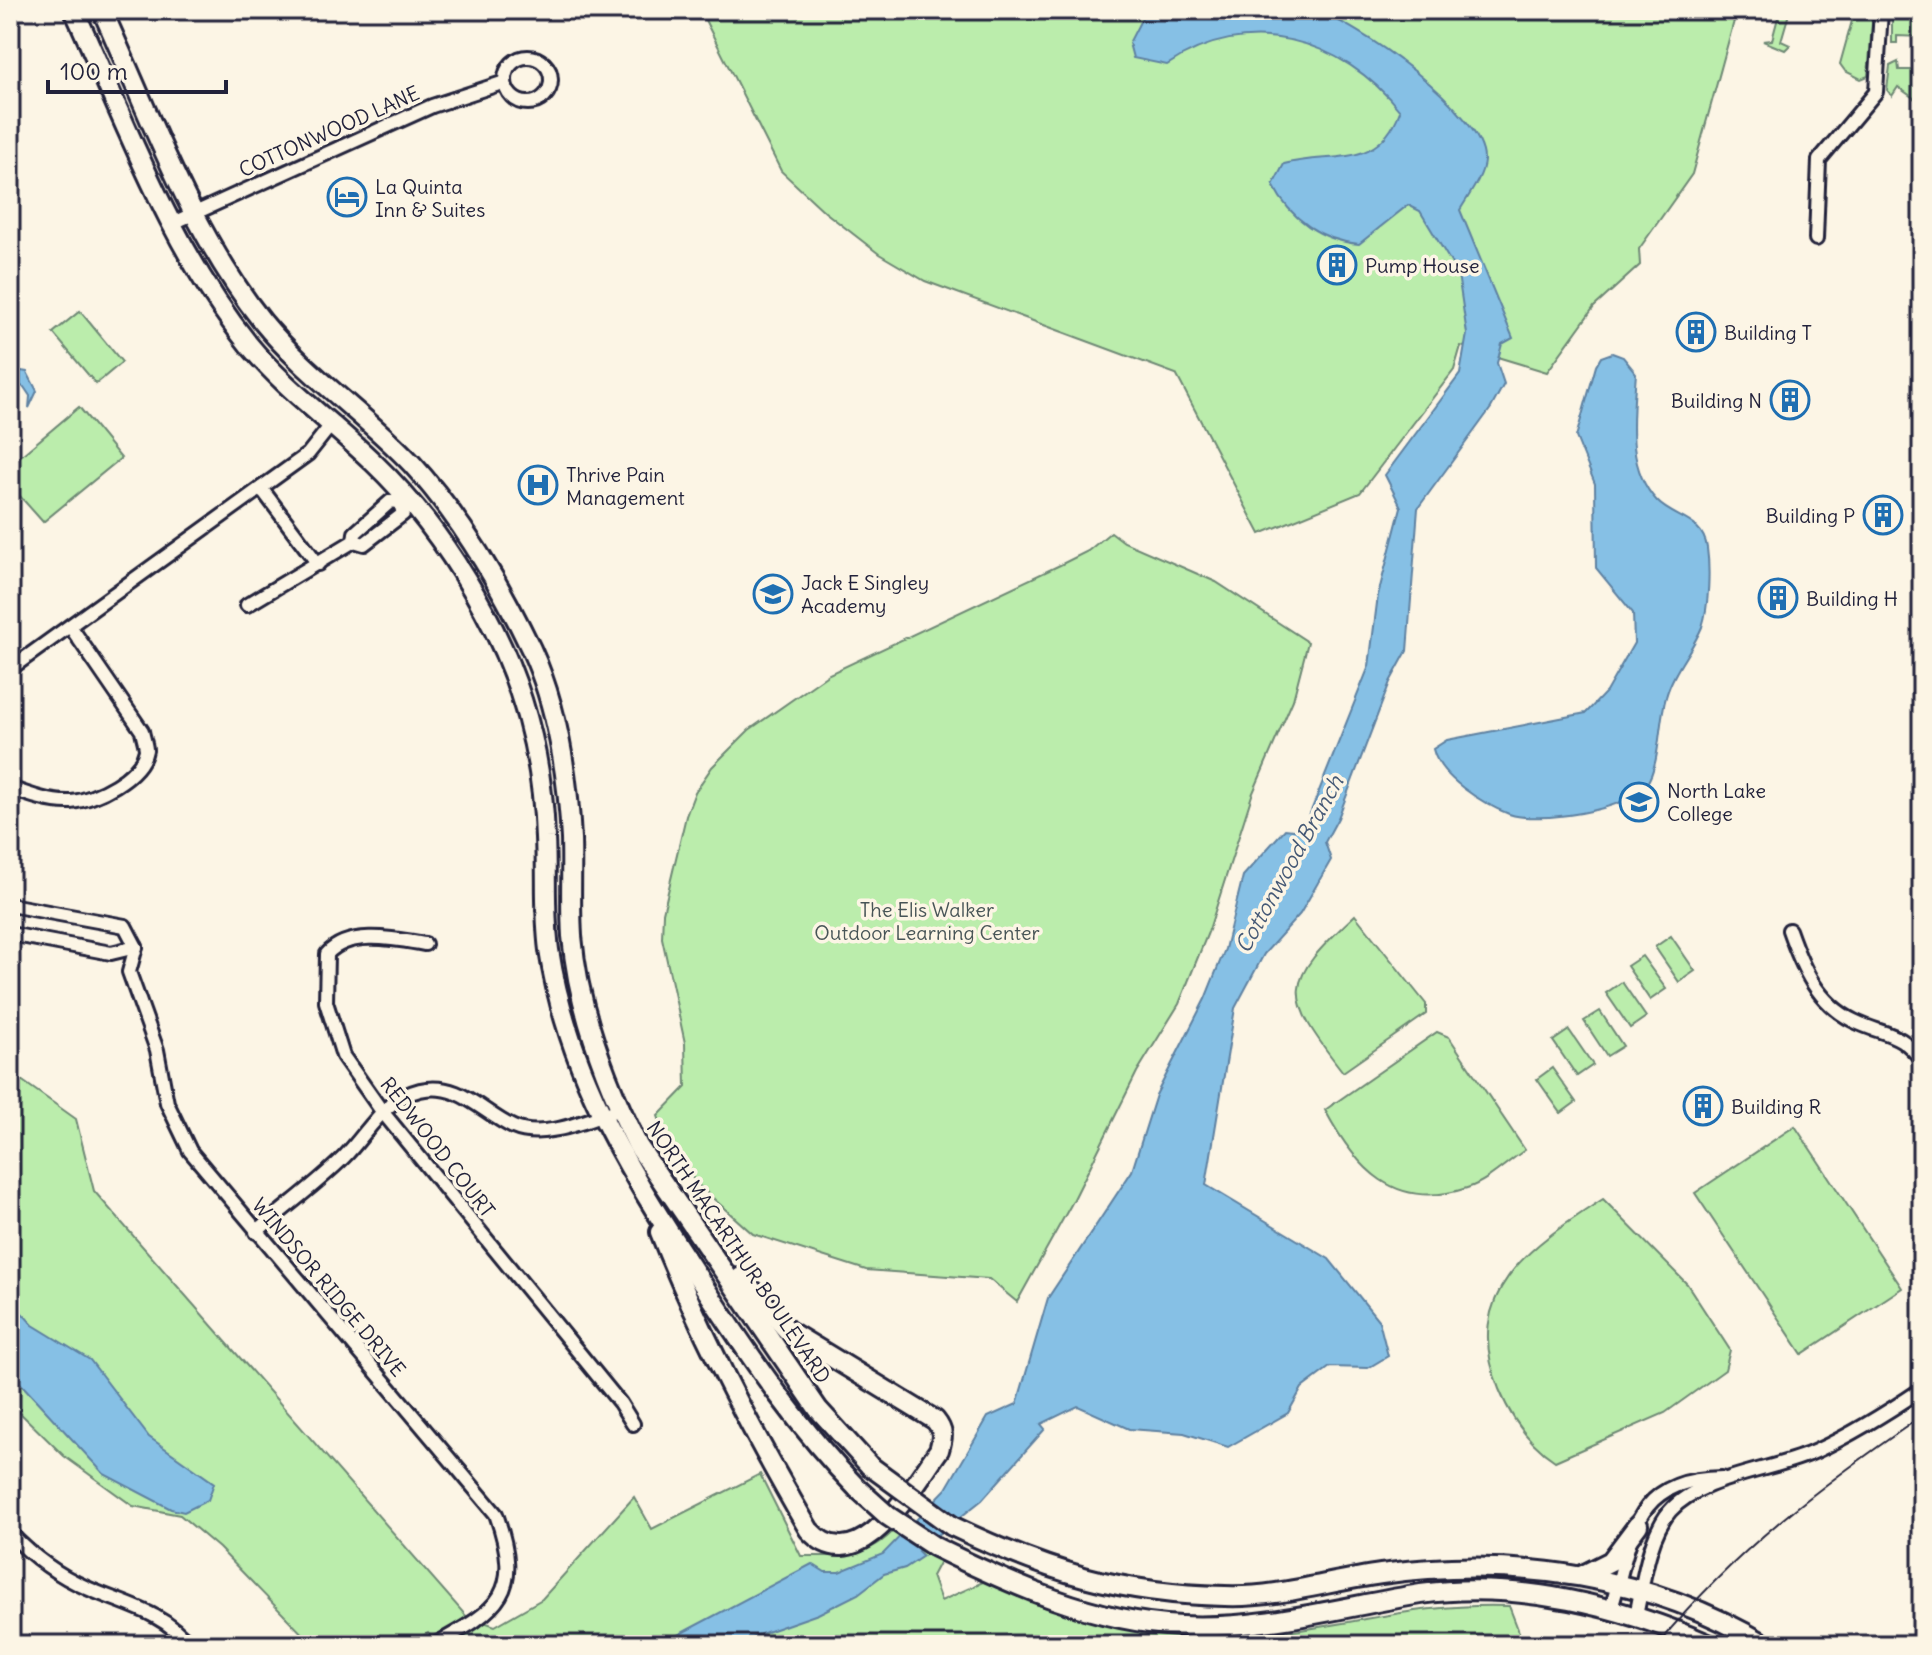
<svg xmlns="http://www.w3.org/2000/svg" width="1932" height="1655" viewBox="0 0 1932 1655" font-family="Delius,sans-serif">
	<rect width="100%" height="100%" fill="#fcf5e5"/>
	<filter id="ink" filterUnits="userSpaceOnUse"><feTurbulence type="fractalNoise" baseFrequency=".0125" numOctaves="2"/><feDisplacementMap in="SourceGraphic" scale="16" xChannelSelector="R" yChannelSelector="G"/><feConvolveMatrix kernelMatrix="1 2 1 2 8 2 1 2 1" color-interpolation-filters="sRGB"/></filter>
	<g filter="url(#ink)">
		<g fill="#bbedac" stroke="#6e8874" stroke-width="2">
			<polygon points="700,10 1737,10 1692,174 1639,249 1640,265 1594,307 1547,372 1461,346 1454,370 1360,493 1260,534 1176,374 925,281 879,254 825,212 781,171"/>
			<polygon points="1780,10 1790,10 1781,41 1790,45 1785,50 1763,41 1772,40"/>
			<polygon points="1855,10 1873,10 1868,76 1861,79 1845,71 1840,64"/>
			<polygon points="1892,10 1922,10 1922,37 1897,36 1897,43 1892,43"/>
			<polygon points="1898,62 1899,70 1922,70 1922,104 1898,87 1892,96 1887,90 1890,66"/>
			<polygon points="80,311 122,362 96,384 53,333"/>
			<polygon points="79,407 121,458 43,522 10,485 10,465"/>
			<polygon points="1111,532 1124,542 1216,582 1308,642 1293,700 1252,795 1209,930 1179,1004 1137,1072 1073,1201 1017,1302 989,1279 866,1270 753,1234 696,1183 664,1132 658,1116 686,1087 685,1043 662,938 663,913 686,816 695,792 712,767 749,730 829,674 1060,565 1088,551"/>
			<path d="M 1355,915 L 1426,1004 L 1426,1014 L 1343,1072 C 1282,994 1282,983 1355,915 Z"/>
			<polygon points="1671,936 1695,971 1679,982 1655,947"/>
			<polygon points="1642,956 1666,989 1650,1000 1627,966"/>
			<polygon points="1622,982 1646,1017 1630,1028 1606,993"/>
			<polygon points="1600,1011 1623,1046 1607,1056 1584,1021"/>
			<polygon points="1569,1030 1593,1065 1577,1076 1553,1041"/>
			<path d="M 1437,1032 L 1449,1037 L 1525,1150 C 1507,1162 1487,1182 1467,1188 C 1394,1212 1356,1168 1325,1110 Z"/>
			<polygon points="1552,1068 1576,1102 1561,1113 1537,1079"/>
			<path d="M 10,1072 L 76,1119 L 94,1191 L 466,1616 L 495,1626 L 542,1599 L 634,1497 L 652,1529 L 760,1474 L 801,1556 C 838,1556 868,1559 895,1529 L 941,1559 L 932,1576 L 941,1601 L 985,1581 C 1081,1623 1188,1645 1293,1631 C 1370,1620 1429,1603 1509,1606 L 1524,1645 L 435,1645 L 428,1633 L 406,1645 L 313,1645 L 219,1548 L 180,1515 L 133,1506 L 64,1456 L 10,1403 Z"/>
			<polygon points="1795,1126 1902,1288 1802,1354 1695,1193"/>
			<path d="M 1603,1199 L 1687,1284 L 1730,1350 L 1725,1370 L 1665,1413 L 1555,1461 C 1528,1443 1511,1418 1499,1389 C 1460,1291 1531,1246 1603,1199 Z"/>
		</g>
		<g fill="#86c0e5" stroke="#5e81a1" stroke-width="2">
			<path d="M 1146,10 C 1185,10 1223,10 1262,10 C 1277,10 1296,7 1311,10 C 1354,19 1487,114 1484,161 C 1483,177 1468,196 1460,210 L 1513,338 L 1502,344 L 1497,363 L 1504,384 L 1491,408 L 1418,508 L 1407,651 L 1390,682 L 1338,818 L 1325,842 L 1331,860 L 1300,914 L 1264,954 L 1235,1008 L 1206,1185 L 1329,1259 L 1379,1321 L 1388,1356 L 1368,1368 L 1330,1367 L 1302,1388 L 1288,1413 L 1228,1447 L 1184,1433 L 1129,1429 L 1078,1406 L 1041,1424 L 1045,1429 L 982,1500 L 918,1551 L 923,1556 L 905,1568 L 884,1574 L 858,1594 L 818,1614 L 755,1636 L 739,1645 L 659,1645 L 812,1564 L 825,1572 L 839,1572 L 883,1554 L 946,1489 L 988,1417 L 1017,1404 L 1048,1298 L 1132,1171 L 1156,1095 L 1205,999 L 1225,949 L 1243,876 L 1285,829 L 1303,831 L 1369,666 L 1378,595 L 1401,507 L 1385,475 L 1460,374 L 1467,334 L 1458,274 L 1420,211 L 1408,205 L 1359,244 C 1322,241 1290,219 1273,185 L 1284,164 C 1332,151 1378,171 1400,111 C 1342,38 1247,11 1167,65 L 1133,58 L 1129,43 Z"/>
			<path d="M 1612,353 L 1623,357 L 1636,373 C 1633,415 1625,467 1657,501 C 1674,519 1703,518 1707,548 C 1710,569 1709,606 1702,627 C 1692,651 1673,671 1666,697 C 1658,724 1661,762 1646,785 C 1629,811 1536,824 1509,814 C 1483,804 1439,777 1433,749 L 1447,740 L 1586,713 L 1606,692 L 1634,643 L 1633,613 L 1596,568 L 1595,484 L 1576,437 L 1596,366 L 1601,357 Z"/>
			<polygon points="15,370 27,372 37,391 29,408 30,396 24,387 14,384 10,388 13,378 10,371"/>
			<polygon points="10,1300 33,1325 90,1360 149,1437 214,1483 208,1500 184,1512 171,1509 104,1474 10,1372"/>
		</g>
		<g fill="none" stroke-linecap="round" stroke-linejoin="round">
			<defs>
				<g id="minor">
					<circle cx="528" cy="80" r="23"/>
					<polyline points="173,223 432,106 505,82"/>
					<polyline points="1816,239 1819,160 1876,92 1881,10"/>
					<polyline points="261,488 318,564"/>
					<polyline points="354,541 364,544 403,514 400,503"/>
					<polyline points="247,605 354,541 355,533 391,501 400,503 407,496"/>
					<polyline points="10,669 308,454 331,425"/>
					<path d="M 10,788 C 29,795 51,803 71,802 C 95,800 141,777 146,750 C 146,745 143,737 142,731 L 70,626"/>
					<path d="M 10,905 L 125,926 L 136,947 L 129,972 L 157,1050 L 167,1103 L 190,1151 L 496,1514 C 524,1594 499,1609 434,1645"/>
					<path d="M 1789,930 C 1802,967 1817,1003 1854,1021 C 1885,1036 1901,1031 1922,1061"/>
					<polyline points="10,934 111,953 136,947"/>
					<path d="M 425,944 C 395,939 349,929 327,954 L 326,1002 L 343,1056 L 381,1110 L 620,1403 L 633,1424"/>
					<path d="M 256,1232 C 285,1207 317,1184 344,1157 C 369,1132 383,1099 420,1090 C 460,1081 482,1113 513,1127 C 544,1141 590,1119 620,1109"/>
					<path d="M 10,1533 C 32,1556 57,1575 87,1588 C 125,1605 162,1611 190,1645"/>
					<path d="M 1611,1609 C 1633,1536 1631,1479 1722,1478"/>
					<path d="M 1636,1616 C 1643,1584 1648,1537 1670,1511 C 1700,1476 1774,1471 1816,1451 C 1853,1434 1888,1412 1922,1389"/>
				</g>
				<g id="secondary">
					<path d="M 74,10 C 126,123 170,247 249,345 C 286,390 333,423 374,463 C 425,512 463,568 494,630 C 526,695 543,766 545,838 C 547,875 544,912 549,950 C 568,1079 637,1184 707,1291 C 753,1361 799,1429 858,1489"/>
					<path d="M 102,10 C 150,115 190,230 262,321 C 306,375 365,414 412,464 C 462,519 499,582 531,649 C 557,705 568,777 571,839 C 572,871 570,904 572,936 C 578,1008 606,1082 638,1146 L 818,1409 L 870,1466"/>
					<path d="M 660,1232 C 701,1336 753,1434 809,1530 C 859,1585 914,1484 939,1450 C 943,1437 944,1431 935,1420 L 787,1330 L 741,1277"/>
					<path d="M 952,1526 C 1046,1571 1120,1594 1225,1596 C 1278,1598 1329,1581 1381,1574 C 1514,1556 1650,1575 1766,1645"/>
					<path d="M 935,1547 C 1012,1585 1094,1622 1181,1626 C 1263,1630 1341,1607 1421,1594 C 1515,1580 1625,1607 1710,1645"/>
					<polyline points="1581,1576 1611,1561 1638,1525"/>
				</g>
			</defs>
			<use href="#minor" stroke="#22223b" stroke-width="18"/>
			<use href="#secondary" stroke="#22223b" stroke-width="24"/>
			<use href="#minor" stroke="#fcf5e5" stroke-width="12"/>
			<use href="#secondary" stroke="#fcf5e5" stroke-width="18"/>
			<path stroke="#22223b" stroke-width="2" d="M 1657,1645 C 1737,1548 1819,1487 1922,1416"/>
			<defs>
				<g id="secondary-bridge">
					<polyline points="870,1466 952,1526"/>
					<polyline points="858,1489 888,1516 935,1547"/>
				</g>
			</defs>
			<use href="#secondary-bridge" stroke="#22223b" stroke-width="24" stroke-linecap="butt"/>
			<use href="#secondary-bridge" stroke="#fcf5e5" stroke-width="18"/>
		</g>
	</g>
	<defs>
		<symbol id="hotel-ring" viewBox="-11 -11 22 22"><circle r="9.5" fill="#fcf5e5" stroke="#1f6fb2" stroke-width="1.5"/><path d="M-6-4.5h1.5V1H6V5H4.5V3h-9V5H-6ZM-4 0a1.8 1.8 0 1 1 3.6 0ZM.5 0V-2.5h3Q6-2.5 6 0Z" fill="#1f6fb2"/></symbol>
		<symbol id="building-ring" viewBox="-11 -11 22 22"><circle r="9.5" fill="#fcf5e5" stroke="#1f6fb2" stroke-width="1.5"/><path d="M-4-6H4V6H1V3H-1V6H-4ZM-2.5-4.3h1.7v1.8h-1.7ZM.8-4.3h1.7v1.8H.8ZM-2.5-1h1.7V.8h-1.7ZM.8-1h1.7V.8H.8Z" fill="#1f6fb2"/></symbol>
		<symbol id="hospital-ring" viewBox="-11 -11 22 22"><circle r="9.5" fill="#fcf5e5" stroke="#1f6fb2" stroke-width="1.5"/><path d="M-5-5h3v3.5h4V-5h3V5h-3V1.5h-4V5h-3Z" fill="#1f6fb2"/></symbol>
		<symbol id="school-ring" viewBox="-11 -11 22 22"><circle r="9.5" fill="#fcf5e5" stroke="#1f6fb2" stroke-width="1.5"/><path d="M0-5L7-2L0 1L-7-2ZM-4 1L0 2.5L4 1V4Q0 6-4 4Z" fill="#1f6fb2"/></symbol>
		<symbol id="university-ring" viewBox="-11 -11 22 22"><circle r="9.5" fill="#fcf5e5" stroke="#1f6fb2" stroke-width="1.5"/><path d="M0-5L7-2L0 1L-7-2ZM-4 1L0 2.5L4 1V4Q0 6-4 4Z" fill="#1f6fb2"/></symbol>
	</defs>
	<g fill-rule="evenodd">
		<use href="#hotel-ring" x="325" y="175" width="44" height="44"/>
		<use href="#building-ring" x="1315" y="243" width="44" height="44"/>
		<use href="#building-ring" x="1674" y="310" width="44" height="44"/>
		<use href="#building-ring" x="1768" y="378" width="44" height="44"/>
		<use href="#hospital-ring" x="516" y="463" width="44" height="44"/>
		<use href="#building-ring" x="1861" y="493" width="44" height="44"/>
		<use href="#school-ring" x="751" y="572" width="44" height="44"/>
		<use href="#building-ring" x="1756" y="576" width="44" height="44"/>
		<use href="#university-ring" x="1617" y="780" width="44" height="44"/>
		<use href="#building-ring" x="1681" y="1084" width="44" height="44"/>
	</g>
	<g text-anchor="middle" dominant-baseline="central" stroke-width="7" stroke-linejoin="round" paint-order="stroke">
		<g font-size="20" fill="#22223b" stroke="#fcf5e5">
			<text transform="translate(329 131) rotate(-24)">COTTONWOOD LANE</text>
			<text transform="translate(438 1147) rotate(52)">REDWOOD COURT</text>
			<text transform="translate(739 1252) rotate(56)">NORTH MACARTHUR BOULEVARD</text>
			<text transform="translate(329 1287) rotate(50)">WINDSOR RIDGE DRIVE</text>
		</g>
		<g font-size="20" fill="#22223b" stroke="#fcf5e5" text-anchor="start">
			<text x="375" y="186">La Quinta<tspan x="375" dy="23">Inn &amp; Suites</tspan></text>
			<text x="1365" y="265">Pump House</text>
			<text x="1724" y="332">Building T</text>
			<text x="1762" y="400" text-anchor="end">Building N</text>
			<text x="566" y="474">Thrive Pain<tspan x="566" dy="23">Management</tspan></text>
			<text x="1855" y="515" text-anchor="end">Building P</text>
			<text x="801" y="582">Jack E Singley<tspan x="801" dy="23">Academy</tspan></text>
			<text x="1806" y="598">Building H</text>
			<text x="1667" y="790">North Lake<tspan x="1667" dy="23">College</tspan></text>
			<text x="1731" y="1106">Building R</text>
		</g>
		<g font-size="20" fill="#485557" stroke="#fcf5e5">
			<text x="927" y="909">The Elis Walker<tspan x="927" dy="23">Outdoor Learning Center</tspan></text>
		</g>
		<g font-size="22" font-style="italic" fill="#455976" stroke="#fcf5e5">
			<text transform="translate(1289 864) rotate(-61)">Cottonwood Branch</text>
		</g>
	</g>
	<rect width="1932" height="1655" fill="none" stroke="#fcf5e5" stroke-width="40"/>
	<rect x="20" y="20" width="1892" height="1615" fill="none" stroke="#22223b" stroke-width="3" filter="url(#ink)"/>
	<path d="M48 80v12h178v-12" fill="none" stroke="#22223b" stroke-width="4"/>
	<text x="60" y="80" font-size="24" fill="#22223b" stroke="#fcf5e5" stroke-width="6" paint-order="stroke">100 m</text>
</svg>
